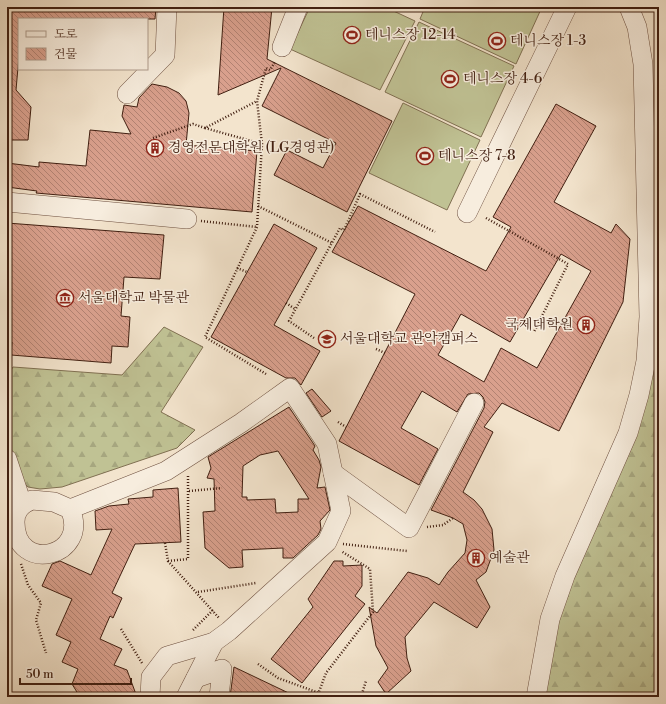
<svg xmlns="http://www.w3.org/2000/svg" width="666" height="704" viewBox="0 0 666 704" font-family="'Libre Bodoni','Noto Serif KR',serif">
	<defs>
		<pattern id="forest-firs" width="22" height="20" patternUnits="userSpaceOnUse"><rect width="22" height="20" fill="#c0c294"/><path d="M5 1l3.5 6h-7zM16 11l3.5 6h-7z" fill="#a6a67f"/></pattern>
		<pattern id="building-back-hatch" width="6" height="6" patternUnits="userSpaceOnUse"><rect width="6" height="6" fill="#d9a08d"/><path d="M-1 5l2 2M0 0l6 6M5-1l2 2" fill="none" stroke="#b28272"/></pattern>
	</defs>
	<rect width="100%" height="100%" fill="#f3e4cd"/>
	<filter id="stains"><feTurbulence type="fractalNoise" baseFrequency=".005" numOctaves="4"/><feColorMatrix values="0 0 0 0 .2 0 0 0 0 .09 0 0 0 0 .02 0 0 0 .5 -.17"/></filter>
	<radialGradient id="worn" r=".72"><stop offset=".6" stop-color="#630" stop-opacity="0"/><stop offset="1" stop-color="#630" stop-opacity=".3"/></radialGradient>
	<g fill="url(#forest-firs)" stroke="#807052">
		<polygon points="659,99 659,697 536,697 541,660 639,395 645,116"/>
		<polygon points="164,327 203,347 161,412 195,430 177,448 62,487 40,489 28,487 20,480 7,446 7,376 13,367 122,375"/>
	</g>
	<g fill="#c0c294" stroke="#807052">
		<polygon points="310,7 385,7 415,21 380,90 290,49"/>
		<polygon points="425,7 542,7 516,64 420,19"/>
		<polygon points="419,22 514,66 481,137 385,92"/>
		<polygon points="403,103 480,140 447,210 369,173"/>
	</g>
	<g fill="url(#building-back-hatch)" stroke="#411f11" fill-rule="evenodd">
		<polygon points="7,7 156,7 155,19 19,19 19,56 16,90 31,107 28,140 7,140"/>
		<polygon points="224,7 272,7 267,59 392,121 347,212 274,175 287,150 323,168 336,143 262,106 281,68 218,95"/>
		<polygon points="152,84 167,87 179,93 186,101 189,113 186,145 257,151 252,212 36,193 37,191 7,187 7,163 39,167 39,162 86,166 90,130 131,134 122,116 124,105 137,107 139,98"/>
		<path d="M 556,104 L 596,126 L 554,202 L 611,233 L 616,224 L 630,239 L 623,302 L 559,431 L 502,403 L 484,427 L 493,432 L 463,492 L 474,500 L 482,509 L 492,529 L 494,550 L 486,572 L 476,580 L 490,607 L 477,628 L 434,602 L 405,637 L 407,658 L 411,671 L 386,694 L 378,682 L 388,668 L 376,646 L 369,607 L 377,613 L 408,572 L 428,578 L 439,585 L 448,572 L 465,553 L 467,540 L 463,524 L 453,518 L 431,510 L 484,408 L 485,402 L 483,397 L 479,393 L 468,394 L 457,412 L 422,391 L 401,428 L 438,449 L 419,485 L 339,441 L 415,294 L 332,252 L 358,206 L 486,271 L 511,227 L 493,217 ZM 561,254 L 591,271 L 537,368 L 501,348 L 484,382 L 438,355 L 461,314 L 510,342 Z"/>
		<polygon points="7,223 164,235 160,279 124,277 121,316 130,317 128,347 112,346 111,363 11,355 12,342 7,342"/>
		<polygon points="274,224 317,248 274,325 320,351 301,385 295,378 286,378 211,337"/>
		<polygon points="312,389 331,411 322,417 306,393"/>
		<path d="M 289,407 L 315,446 L 313,450 L 319,460 L 321,467 L 317,488 L 325,487 L 330,510 L 320,521 L 321,529 L 318,535 L 293,558 L 283,558 L 283,548 L 242,550 L 243,567 L 229,568 L 205,548 L 203,512 L 215,511 L 214,479 L 207,478 L 211,468 L 208,457 ZM 278,451 L 309,499 L 298,499 L 298,512 L 276,513 L 275,499 L 247,500 L 247,497 L 242,497 L 243,466 L 260,455 Z"/>
		<polygon points="178,488 181,542 135,544 112,593 122,598 113,618 110,616 100,639 122,649 114,665 127,670 137,697 80,697 72,684 78,669 62,662 71,642 56,635 72,599 42,586 52,564 60,561 91,575 112,529 96,530 95,511 109,506 129,504 128,499 153,497 153,490"/>
		<polygon points="334,561 343,561 343,566 362,565 362,586 355,596 365,604 302,683 271,659 313,607 308,599"/>
		<polygon points="234,667 297,697 230,697"/>
	</g>
	<g fill="none" stroke-linecap="round" stroke-linejoin="round">
		<defs>
			<g id="minor">
				<polyline points="282,47 298,7"/>
				<polyline points="127,94 165,55 167,7"/>
				<polyline points="7,202 187,219"/>
				<polyline points="467,213 567,7"/>
				<polyline points="7,459 22,504"/>
				<polyline points="333,473 409,528 474,403"/>
				<path d="M 32,500 L 54,502 L 70,509 C 91,557 15,575 15,522 C 15,510 22,504 32,500 Z"/>
				<polyline points="70,509 166,471 241,423 290,388 327,444 341,511 327,542 229,631 214,642 167,656 151,677 150,697"/>
				<polyline points="196,678 222,669 219,697"/>
				<polyline points="186,697 214,642"/>
				<polyline points="536,697 550,619 565,576 628,433 639,395 646,361 649,317 643,64 637,27 629,7"/>
			</g>
		</defs>
		<use href="#minor" stroke="#6e5040" stroke-width="20"/>
		<g stroke="#411f11" stroke-width="2.5" stroke-dasharray="1 2" stroke-linecap="butt">
			<polyline points="205,128 262,144"/>
			<polyline points="153,138 193,124 205,128 257,101"/>
			<polyline points="258,206 332,243"/>
			<polyline points="486,218 568,264 534,332"/>
			<polyline points="201,221 257,227"/>
			<polyline points="237,268 247,272"/>
			<polyline points="286,303 295,309"/>
			<polyline points="314,338 289,321 340,228 344,230 360,194 435,232"/>
			<polyline points="376,349 385,353"/>
			<polyline points="266,374 205,337 257,227 262,144 257,101 266,68 270,70 275,62"/>
			<polyline points="338,422 346,427"/>
			<polyline points="189,491 222,488"/>
			<polyline points="427,527 443,525 453,518"/>
			<polyline points="165,543 168,561 219,618"/>
			<polyline points="343,544 407,551"/>
			<polyline points="168,561 188,559 188,476"/>
			<polyline points="21,564 28,585 41,603 36,620 46,653"/>
			<polyline points="198,592 256,583"/>
			<polyline points="121,629 142,663"/>
			<polyline points="193,630 213,610"/>
			<polyline points="258,664 278,678 330,697"/>
			<polyline points="317,697 326,673 373,612 370,569 341,551"/>
			<polyline points="361,697 366,681"/>
		</g>
		<use href="#minor" stroke="#f7edde" stroke-width="19"/>
	</g>
	<defs>
		<symbol id="stadium-ring" viewBox="-11 -11 22 22"><circle r="9.5" fill="#f7edde" stroke="#8f2418" stroke-width="1.5"/><path d="M0-5a6.5 5 0 1 0 0 10a6.5 5 0 1 0 0-10ZM-3.5-1.8h7v3.6h-7Z" fill="#8f2418"/></symbol>
		<symbol id="building-ring" viewBox="-11 -11 22 22"><circle r="9.5" fill="#f7edde" stroke="#8f2418" stroke-width="1.5"/><path d="M-4-6H4V6H1V3H-1V6H-4ZM-2.5-4.3h1.7v1.8h-1.7ZM.8-4.3h1.7v1.8H.8ZM-2.5-1h1.7V.8h-1.7ZM.8-1h1.7V.8H.8Z" fill="#8f2418"/></symbol>
		<symbol id="museum-ring" viewBox="-11 -11 22 22"><circle r="9.5" fill="#f7edde" stroke="#8f2418" stroke-width="1.5"/><path d="M0-6L6-3V-2H-6V-3ZM-5-1h2V3h-2ZM-1-1h2V3h-2ZM3-1h2V3H3ZM-6 4H6V6H-6Z" fill="#8f2418"/></symbol>
		<symbol id="university-ring" viewBox="-11 -11 22 22"><circle r="9.5" fill="#f7edde" stroke="#8f2418" stroke-width="1.5"/><path d="M0-5L7-2L0 1L-7-2ZM-4 1L0 2.5L4 1V4Q0 6-4 4Z" fill="#8f2418"/></symbol>
	</defs>
	<g fill-rule="evenodd">
		<use href="#stadium-ring" x="342" y="25" width="20" height="20"/>
		<use href="#stadium-ring" x="487" y="31" width="20" height="20"/>
		<use href="#stadium-ring" x="440" y="69" width="20" height="20"/>
		<use href="#building-ring" x="145" y="138" width="20" height="20"/>
		<use href="#stadium-ring" x="415" y="146" width="20" height="20"/>
		<use href="#museum-ring" x="55" y="288" width="20" height="20"/>
		<use href="#building-ring" x="576" y="315" width="20" height="20"/>
		<use href="#university-ring" x="317" y="329" width="20" height="20"/>
		<use href="#building-ring" x="466" y="548" width="20" height="20"/>
	</g>
	<g text-anchor="middle" dominant-baseline="central" stroke-width="3" stroke-linejoin="round" paint-order="stroke">
		<g font-size="14" fill="#411f11" stroke="#f7edde" text-anchor="start">
			<text x="365" y="35">테니스장 12-14</text>
			<text x="510" y="41">테니스장 1-3</text>
			<text x="463" y="79">테니스장 4-6</text>
			<text x="168" y="148">경영전문대학원 (LG경영관)</text>
			<text x="438" y="156">테니스장 7-8</text>
			<text x="78" y="298">서울대학교 박물관</text>
			<text x="573" y="325" text-anchor="end">국제대학원</text>
			<text x="340" y="339">서울대학교 관악캠퍼스</text>
			<text x="489" y="558">예술관</text>
		</g>
	</g>
	<rect width="666" height="704" fill="none" stroke="#f3e4cd" stroke-width="24"/>
	<rect x="8" y="8" width="650" height="688" fill="none" stroke="#411f11" stroke-width="2"/>
	<rect x="12" y="12" width="642" height="680" fill="none" stroke="#411f11"/>
	<rect x="18" y="18" width="130" height="52" fill="#f7edde" stroke="#ae9b8c"/>
	<rect x="26" y="31" width="20" height="6" fill="#f7edde" stroke="#ae9b8c"/>
	<text x="54" y="38" font-size="12" fill="#411f11">도로</text>
	<rect x="26" y="48" width="20" height="12" fill="url(#building-back-hatch)" stroke="#ae9b8c"/>
	<text x="54" y="58" font-size="12" fill="#411f11">건물</text>
	<path d="M20 678v6h111v-6" fill="none" stroke="#411f11" stroke-width="2"/>
	<text x="26" y="678" font-size="12" fill="#411f11" stroke="#f7edde" stroke-width="3" paint-order="stroke">50 m</text>
	<rect width="100%" height="100%" filter="url(#stains)"/>
	<rect width="100%" height="100%" fill="url(#worn)"/>
</svg>
